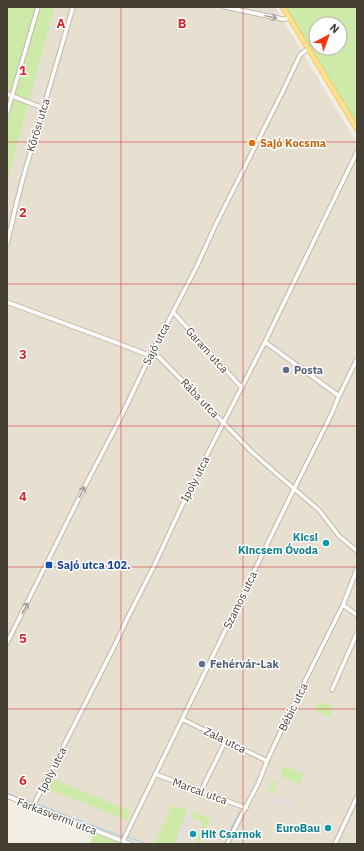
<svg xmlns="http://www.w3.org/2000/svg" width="364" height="851" viewBox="0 0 364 851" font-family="'IBM Plex Sans',sans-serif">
	<rect width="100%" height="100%" fill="#f3eee3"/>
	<polygon fill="#e7e0d1" points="55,7 275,7 357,143 357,844 123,844 7,799 7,182"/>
	<g fill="#cdeaa9" fill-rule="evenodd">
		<polygon points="7,7 55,7 7,182"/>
		<path d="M 283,7 L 357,7 L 357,129 ZM 316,24 L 340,24 L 340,48 L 316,48 Z"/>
		<polygon points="319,701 334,707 330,717 315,711"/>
		<polygon points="284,766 304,774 300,784 280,776"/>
		<polygon points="50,778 131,811 127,820 46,788"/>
		<polygon points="274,779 278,781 273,793 268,792"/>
		<polygon points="173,805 187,810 175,844 154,844"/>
		<polygon points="194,812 210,818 200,844 196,844 203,822 192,818"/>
		<polygon points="94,833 123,844 90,844"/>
	</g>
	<g fill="#e3e0dc">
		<polygon points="269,794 297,804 296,809 267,799"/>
		<polygon points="187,810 194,812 192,818 183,844 175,844"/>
	</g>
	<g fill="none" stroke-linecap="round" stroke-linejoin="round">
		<g stroke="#9bcff4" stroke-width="1">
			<polyline points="7,793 19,798"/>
			<polyline points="23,799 33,803"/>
			<polyline points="36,804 121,836"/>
			<polyline points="128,837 144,843"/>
			<polyline points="226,838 240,811"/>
			<polyline points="223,844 224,842"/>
		</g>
		<defs>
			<g id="minor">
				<polyline points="225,7 282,19 286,19 289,17"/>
				<polyline points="7,94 43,108"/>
				<polyline points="7,113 38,7"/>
				<polyline points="7,244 16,205 23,178 73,7"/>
				<path d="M 7,302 L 120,344 L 143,353 C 149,355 154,355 159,357 L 252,452 L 278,475 L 319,510 L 339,536 L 357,551"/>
				<polyline points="173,312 242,388"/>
				<polyline points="265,342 339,396"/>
				<polyline points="343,605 357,615"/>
				<polyline points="7,643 85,486 120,419 151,354 196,268 216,224 282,93 300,55 308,49"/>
				<polyline points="332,690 357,633"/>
				<polyline points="182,719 267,761"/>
				<polyline points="155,774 246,808"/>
				<polyline points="201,791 226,740"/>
				<polyline points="7,796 130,844"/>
				<polyline points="33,806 115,645 128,617 155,564 192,484 265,342 357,152"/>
				<polyline points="123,841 294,489 331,415 339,396 357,359"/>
				<polyline points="227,844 242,814 258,784 267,761 294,703 343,605 357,569"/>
				<polyline points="335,844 357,797"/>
			</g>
			<polyline id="major" points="283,7 357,129"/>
		</defs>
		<use href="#minor" stroke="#bfb6a5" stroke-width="5.5"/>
		<use href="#major" stroke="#eabf5a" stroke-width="6"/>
		<use href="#minor" stroke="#fff" stroke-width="3.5"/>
		<use href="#major" stroke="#ffe090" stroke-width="4.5"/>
	</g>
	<defs><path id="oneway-shaft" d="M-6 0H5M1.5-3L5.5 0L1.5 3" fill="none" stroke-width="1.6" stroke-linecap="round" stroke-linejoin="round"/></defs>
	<g stroke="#a29e99">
		<use href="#oneway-shaft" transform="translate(271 17) rotate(12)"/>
		<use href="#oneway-shaft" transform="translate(82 492) rotate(-64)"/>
		<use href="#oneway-shaft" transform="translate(25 608) rotate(-63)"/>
	</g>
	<path fill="none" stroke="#d62828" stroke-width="1" stroke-opacity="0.55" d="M 121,7 L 121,844M 243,7 L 243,844M 7,142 L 357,142M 7,284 L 357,284M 7,426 L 357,426M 7,567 L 357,567M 7,709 L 357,709"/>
	<circle fill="#e8710a" stroke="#fff" stroke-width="1.5" cx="252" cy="143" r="4"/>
	<g fill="#5c6f8a" stroke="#fff" stroke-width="1.5">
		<circle cx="286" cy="370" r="4"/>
		<circle cx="202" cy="664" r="4"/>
	</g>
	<g fill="#0f9aa8" stroke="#fff" stroke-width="1.5">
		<circle cx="326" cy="543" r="4"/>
		<circle cx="328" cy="828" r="4"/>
		<circle cx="193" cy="834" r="4"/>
	</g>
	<rect fill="#1a4fb4" stroke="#fff" stroke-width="1.5" x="45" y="561" width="8" height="8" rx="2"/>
	<g text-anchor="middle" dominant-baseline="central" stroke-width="3" stroke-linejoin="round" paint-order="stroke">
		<g font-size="11" fill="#453e33" stroke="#fff">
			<text transform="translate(38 125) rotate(-73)">Kőrösi utca</text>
			<text transform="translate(156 344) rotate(-63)">Sajó utca</text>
			<text transform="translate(207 350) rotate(48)">Garam utca</text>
			<text transform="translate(200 398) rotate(46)">Rába utca</text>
			<text transform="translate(195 479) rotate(-63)">Ipoly utca</text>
			<text transform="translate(240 600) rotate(-64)">Szamos utca</text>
			<text transform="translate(293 707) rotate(-64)">Bébic utca</text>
			<text transform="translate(225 740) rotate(26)">Zala utca</text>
			<text transform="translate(52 770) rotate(-63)">Ipoly utca</text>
			<text transform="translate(200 791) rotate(20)">Marcal utca</text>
			<text transform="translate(57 816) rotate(21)">Farkasvermi utca</text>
		</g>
		<g font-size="11" font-weight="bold" fill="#c56008" stroke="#fff" text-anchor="start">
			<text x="260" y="143">Sajó Kocsma</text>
		</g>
		<g font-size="11" font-weight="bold" fill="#4e5e75" stroke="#fff" text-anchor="start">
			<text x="294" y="370">Posta</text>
			<text x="210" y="664">Fehérvár-Lak</text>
		</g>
		<g font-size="11" font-weight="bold" fill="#0d838f" stroke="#fff" text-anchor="end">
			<text x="318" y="537">Kicsi<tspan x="318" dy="13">Kincsem Óvoda</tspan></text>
			<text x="320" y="828">EuroBau</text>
			<text x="201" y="834" text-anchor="start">Hit Csarnok</text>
		</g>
		<g font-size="11" font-weight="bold" fill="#164399" stroke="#fff" text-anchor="start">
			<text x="57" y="565">Sajó utca 102.</text>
		</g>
	</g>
	<g font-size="13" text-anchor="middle" font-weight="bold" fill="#d62828" stroke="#fff" stroke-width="3" stroke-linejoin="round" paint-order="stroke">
		<text x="61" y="28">A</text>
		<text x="182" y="28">B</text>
		<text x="23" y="75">1</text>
		<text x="23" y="217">2</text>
		<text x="23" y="359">3</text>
		<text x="23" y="501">4</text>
		<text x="23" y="643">5</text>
		<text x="23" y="785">6</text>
	</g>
	<rect width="364" height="851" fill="none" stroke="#453e33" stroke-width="16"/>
	<g transform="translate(328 36) rotate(41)"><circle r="19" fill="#ffffff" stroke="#b5b2ad"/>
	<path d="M0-3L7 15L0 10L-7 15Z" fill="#ff330e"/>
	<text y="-6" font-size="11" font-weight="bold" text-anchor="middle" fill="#453e33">N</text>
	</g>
</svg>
